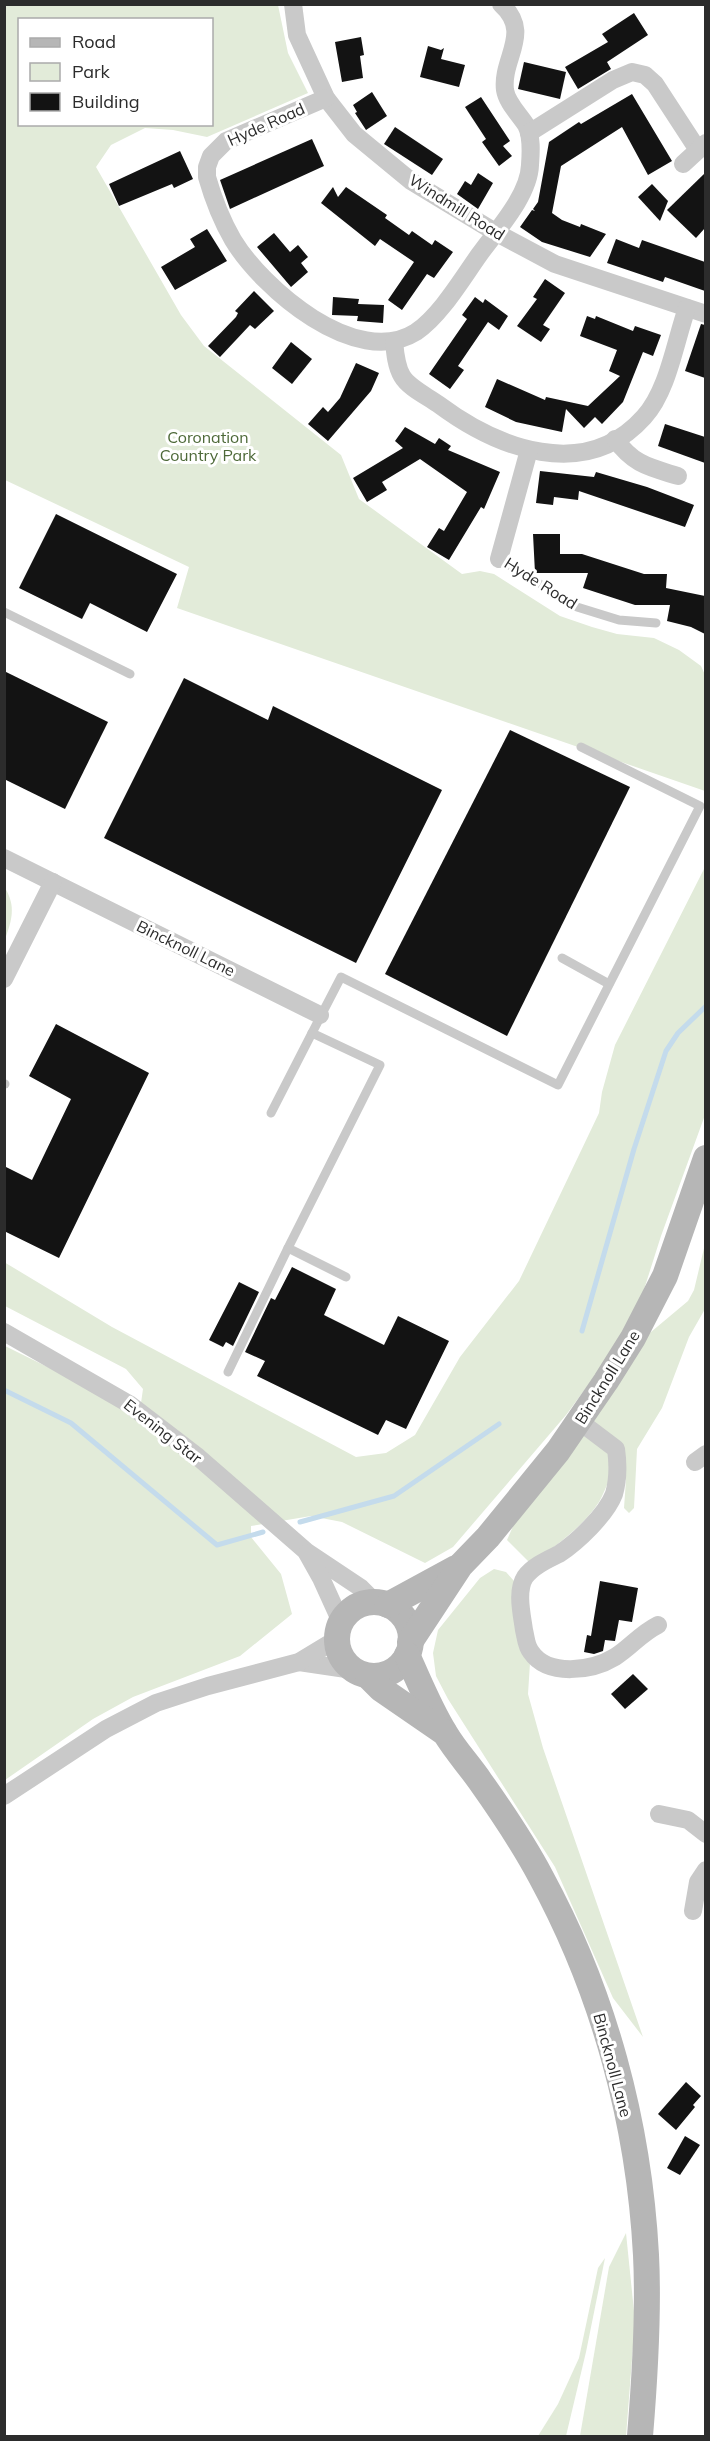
<svg xmlns="http://www.w3.org/2000/svg" width="710" height="2441" viewBox="0 0 710 2441" font-family="Mulish,sans-serif">
	<rect width="100%" height="100%" fill="#fff"/>
	<g fill="#e2ebd9" fill-rule="evenodd">
		<path d="M 4,5 L 278,5 L 288,53 L 308,93 L 207,137 L 173,130 L 145,128 L 111,145 L 96,167 L 181,315 L 204,346 L 341,455 L 359,499 L 462,574 L 480,571 L 494,574 L 560,616 L 592,627 L 617,634 L 654,638 L 679,650 L 701,666 L 706,677 L 705,791 L 177,608 L 189,567 L 5,480 ZM 20,20 L 212,20 L 212,124 L 20,124 Z"/>
		<polygon points="705,867 705,1115 661,1236 633,1324 566,1415 453,1547 425,1563 342,1522 311,1516 251,1526 251,1537 281,1574 292,1614 240,1656 133,1697 93,1719 5,1780 5,1346 80,1383 139,1417 143,1389 126,1369 5,1306 4,1262 112,1327 356,1457 386,1453 415,1435 460,1357 519,1281 599,1113 602,1092 615,1045"/>
		<path d="M 5,888 C 16,906 12,920 5,939 Z"/>
		<path d="M 705,1244 L 705,1309 L 689,1337 L 662,1408 L 637,1449 L 634,1508 L 629,1513 L 624,1508 L 626,1480 L 622,1477 L 609,1480 C 606,1487 603,1495 599,1502 C 583,1527 555,1546 531,1564 L 507,1540 L 514,1524 L 645,1337 L 688,1301 L 694,1290 Z"/>
		<polygon points="494,1569 506,1572 514,1581 530,1663 528,1694 543,1748 643,2037 613,1998 555,1867 448,1699 436,1676 433,1653 438,1630 480,1578"/>
		<polygon points="626,2233 635,2321 626,2436 580,2436 609,2267"/>
		<polygon points="605,2258 586,2352 566,2436 538,2436 558,2404 579,2358 598,2268"/>
	</g>
	<g fill="none" stroke-linecap="round" stroke-linejoin="round">
		<g stroke="#c4dbec" stroke-width="5">
			<polyline points="582,1331 634,1149 666,1051 678,1033 706,1006"/>
			<polyline points="4,1390 71,1423 217,1545 263,1532"/>
			<polyline points="300,1522 394,1496 499,1424"/>
		</g>
	</g>
	<g fill="#131313">
		<polygon points="634,13 648,35 607,62 611,69 578,89 565,67 608,42 602,34"/>
		<polygon points="361,37 364,55 360,56 363,78 342,82 335,42"/>
		<polygon points="428,46 441,50 444,48 441,59 465,65 459,87 420,77"/>
		<polygon points="524,62 566,72 560,99 518,89"/>
		<polygon points="372,92 387,116 366,130 355,113 357,112 353,105"/>
		<polygon points="632,94 672,161 648,175 622,127 561,166 552,213 562,220 580,227 581,224 606,234 590,257 542,242 520,227 532,210 535,211 533,209 538,202 549,142 579,122 581,124"/>
		<polygon points="481,97 510,141 503,146 512,156 499,166 482,142 486,139 465,107"/>
		<polygon points="395,127 443,159 432,175 384,144"/>
		<polygon points="312,139 324,166 230,209 220,180"/>
		<polygon points="180,151 193,179 174,188 172,184 119,206 109,184"/>
		<polygon points="478,173 493,183 478,209 457,194 465,181 471,185"/>
		<polygon points="705,173 705,228 696,238 667,210"/>
		<polygon points="652,184 668,201 660,221 638,197"/>
		<polygon points="333,187 338,197 346,187 387,215 385,218 409,235 412,231 432,245 435,240 453,252 434,278 427,274 402,310 388,300 414,262 380,239 375,246 321,203"/>
		<polygon points="207,229 227,261 175,290 161,267 195,247 190,239"/>
		<polygon points="274,233 290,252 298,245 308,257 301,263 308,272 291,287 257,247"/>
		<polygon points="616,239 639,248 642,240 705,262 705,291 665,277 663,282 607,263"/>
		<polygon points="545,279 565,293 543,325 550,329 541,342 517,326 537,299 533,297"/>
		<polygon points="254,291 274,311 255,329 250,325 220,357 208,346 236,317 238,313 235,311"/>
		<polygon points="333,297 359,299 358,304 384,305 383,323 357,321 358,316 332,315"/>
		<polygon points="475,297 483,303 485,299 508,316 499,330 488,322 458,366 464,370 450,389 429,374 467,319 462,315"/>
		<polygon points="587,316 595,319 596,316 633,331 635,326 661,335 653,356 643,352 623,402 602,424 595,417 584,428 566,409 562,432 516,422 485,407 497,379 545,400 546,397 588,406 620,376 609,371 617,350 580,336"/>
		<polygon points="701,324 705,325 705,378 685,371"/>
		<polygon points="291,342 312,359 292,384 272,368"/>
		<polygon points="356,363 379,373 371,391 328,441 308,424 323,407 328,412 340,398"/>
		<polygon points="665,424 705,437 705,463 658,446"/>
		<polygon points="405,427 435,444 439,438 451,446 448,450 500,472 484,509 481,507 449,560 427,547 439,528 444,531 467,492 420,459 382,482 387,490 367,502 353,478 403,448 395,441"/>
		<polygon points="540,471 594,477 596,472 647,487 694,505 685,527 579,491 578,500 554,497 553,505 536,503"/>
		<polygon points="56,514 177,574 147,632 90,603 82,619 19,588"/>
		<polygon points="533,534 560,534 560,554 582,554 644,574 667,574 666,588 705,596 705,634 691,627 667,621 670,605 635,605 583,588 588,573 535,573"/>
		<polygon points="4,671 108,722 65,809 4,779"/>
		<polygon points="184,678 268,720 273,706 442,790 356,963 104,838"/>
		<polygon points="510,730 630,787 507,1036 385,974"/>
		<polygon points="56,1024 149,1073 59,1258 4,1231 4,1166 32,1180 71,1099 29,1076"/>
		<polygon points="292,1267 336,1289 324,1315 384,1345 398,1316 449,1341 406,1429 386,1420 378,1435 257,1376 265,1361 245,1352 271,1298 275,1300"/>
		<polygon points="239,1282 259,1292 233,1346 226,1342 223,1347 209,1340"/>
		<polygon points="600,1581 638,1588 632,1622 619,1620 615,1641 605,1640 603,1651 594,1654 584,1652 587,1635 591,1636"/>
		<polygon points="633,1674 648,1689 625,1709 611,1694"/>
		<polygon points="686,2082 701,2096 693,2105 695,2107 676,2130 658,2114"/>
		<polygon points="685,2136 700,2145 680,2175 667,2168"/>
	</g>
	<g fill="none" stroke-linecap="round" stroke-linejoin="round">
		<g stroke="#c9c9c9" stroke-width="9">
			<polyline points="499,559 577,607 619,620 656,623"/>
			<polyline points="4,612 130,674"/>
			<polyline points="562,958 609,984"/>
			<polyline points="4,1084 5,1084"/>
			<polyline points="271,1113 312,1033"/>
			<polyline points="346,1277 288,1248 380,1065 312,1033 341,977 558,1085 700,806 581,747"/>
			<polyline points="228,1372 288,1248"/>
		</g>
		<g stroke="#c9c9c9" stroke-width="18">
			<polyline points="293,4 297,35 326,98 354,134 411,181 495,232 555,264 706,314"/>
			<path d="M 326,98 L 226,141 L 211,156 L 207,167 L 207,177 C 213,198 222,221 233,240 C 262,288 356,370 416,332 C 440,316 462,279 479,255 C 496,231 529,196 530,165 C 531,152 532,136 526,125 C 519,114 507,103 505,90 C 501,58 533,33 501,4"/>
			<polyline points="529,133 613,80 632,72 645,75 655,84 698,150"/>
			<polyline points="683,164 706,143"/>
			<path d="M 394,341 C 395,352 396,366 402,376 C 409,388 427,396 438,404 C 497,448 585,483 644,417 C 668,391 675,342 687,308"/>
			<path d="M 615,439 C 634,465 649,467 678,476"/>
			<polyline points="499,559 529,450"/>
			<polyline points="4,858 320,1015"/>
			<polyline points="4,979 53,882"/>
			<polyline points="4,1332 129,1404 198,1457 307,1552 361,1588 375,1602"/>
			<path d="M 579,1421 L 616,1449 C 618,1463 618,1480 614,1494 C 606,1515 577,1542 559,1554 C 547,1560 533,1566 525,1577 C 516,1591 522,1615 524,1630 C 526,1638 526,1646 531,1652 C 548,1677 592,1671 615,1657 C 631,1647 640,1634 658,1625"/>
			<polyline points="695,1462 706,1454"/>
			<polyline points="307,1553 321,1578 341,1622"/>
			<polyline points="299,1662 353,1670"/>
			<polyline points="4,1796 106,1729 156,1703 208,1686 299,1662 337,1639"/>
			<polyline points="659,1814 688,1820 706,1834"/>
			<polyline points="693,1911 698,1882 706,1870"/>
		</g>
		<g stroke="#b6b6b6" stroke-width="26">
			<circle cx="374" cy="1639" r="37"/>
			<polyline points="388,1605 456,1568"/>
			<polyline points="410,1642 460,1566 488,1537 558,1451 606,1381 633,1338 665,1276 706,1158"/>
			<path d="M 407,1655 C 419,1681 430,1709 445,1733 C 455,1750 469,1765 480,1781 C 502,1812 523,1843 541,1877 C 604,1993 639,2123 646,2255 C 649,2315 645,2376 640,2436"/>
			<polyline points="368,1676 381,1689 442,1731"/>
		</g>
	</g>
	<g text-anchor="middle" dominant-baseline="central" stroke-width="6" stroke-linejoin="round" paint-order="stroke">
		<g font-size="16" fill="#2c2c2c" stroke="#fff">
			<text transform="translate(266 124) rotate(-24)">Hyde Road</text>
			<text transform="translate(457 207) rotate(32)">Windmill Road</text>
			<text transform="translate(541 583) rotate(32)">Hyde Road</text>
			<text transform="translate(186 948) rotate(26)">Bincknoll Lane</text>
			<text transform="translate(607 1377) rotate(-58)">Bincknoll Lane</text>
			<text transform="translate(163 1431) rotate(38)">Evening Star</text>
			<text transform="translate(613 2065) rotate(75)">Bincknoll Lane</text>
		</g>
		<g font-size="16" fill="#4d6938" stroke="#fff">
			<text x="208" y="437">Coronation<tspan x="208" dy="18">Country Park</tspan></text>
		</g>
	</g>
	<rect width="710" height="2441" fill="none" stroke="#2c2c2c" stroke-width="12"/>
	<rect x="18" y="18" width="195" height="108" fill="#ffffff" stroke="#ababab" stroke-width="1.5"/>
	<rect x="30" y="38" width="30" height="9" fill="#b6b6b6" stroke="#ababab" stroke-width="1.5"/>
	<text x="72" y="48" font-size="18" fill="#2c2c2c">Road</text>
	<rect x="30" y="63" width="30" height="18" fill="#e2ebd9" stroke="#ababab" stroke-width="1.5"/>
	<text x="72" y="78" font-size="18" fill="#2c2c2c">Park</text>
	<rect x="30" y="93" width="30" height="18" fill="#131313" stroke="#ababab" stroke-width="1.5"/>
	<text x="72" y="108" font-size="18" fill="#2c2c2c">Building</text>
</svg>
